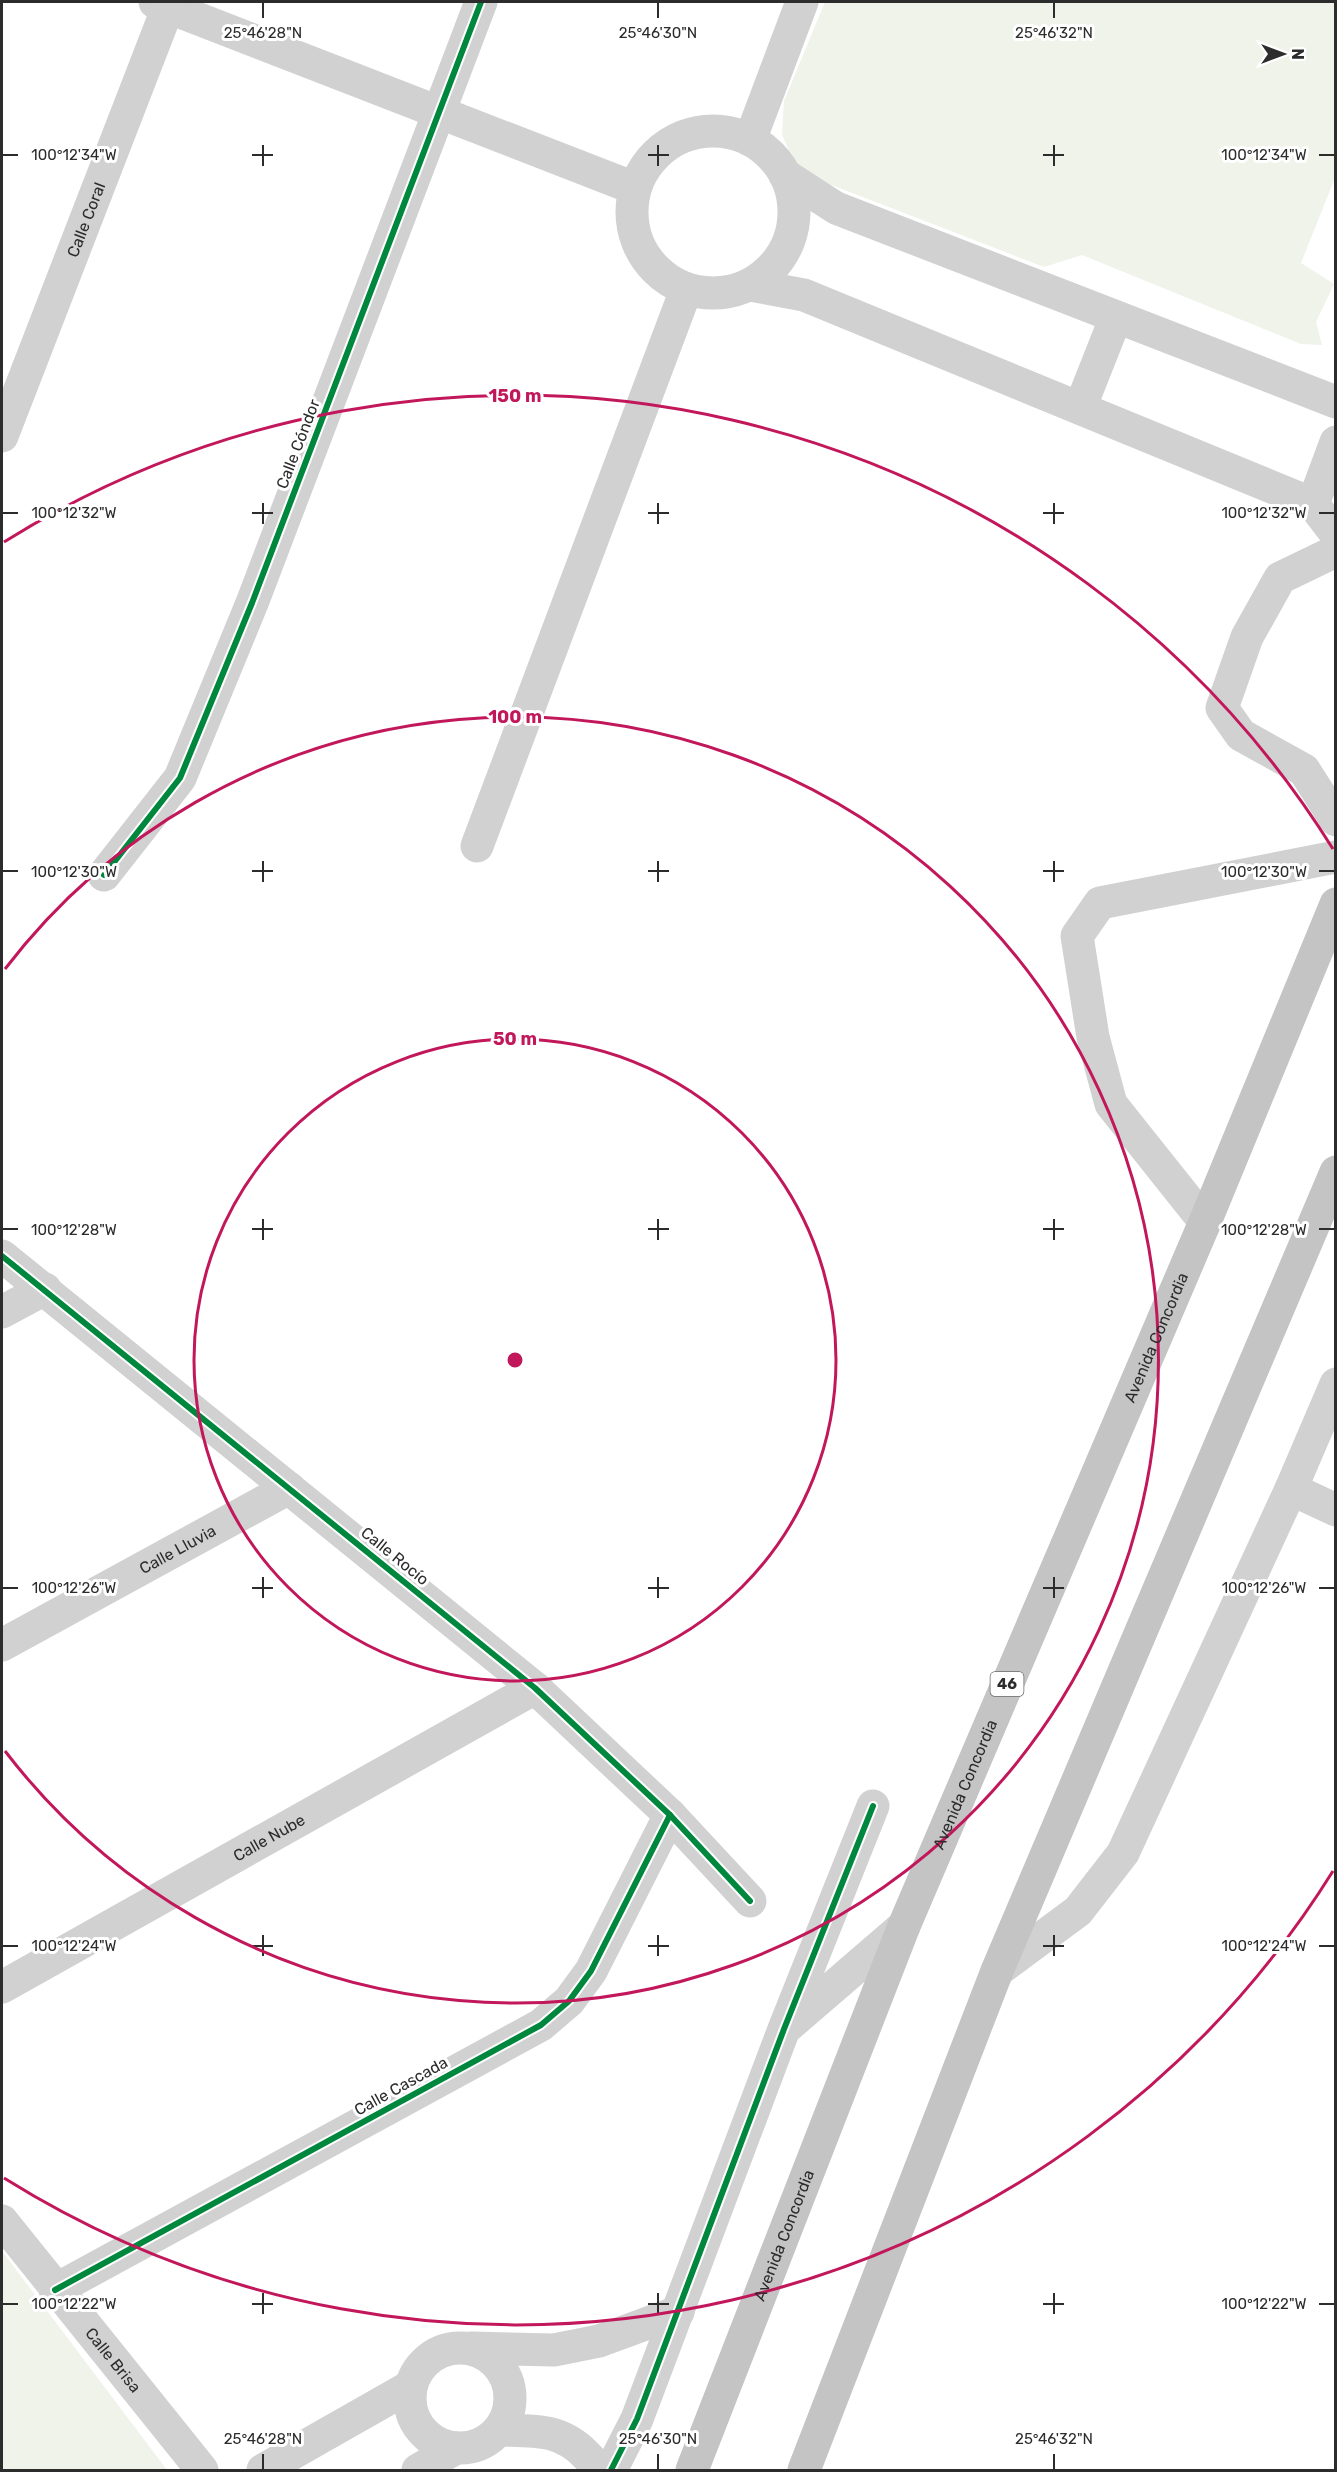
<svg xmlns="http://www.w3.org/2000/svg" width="1337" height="2472" viewBox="0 0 1337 2472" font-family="Rubik,sans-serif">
	<rect width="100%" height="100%" fill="#fff"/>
	<g fill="#eff3ea">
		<polygon points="825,2 1335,2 1335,178 1301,263 1334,284 1316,322 1322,345 1301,344 1082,255 1044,267 829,184 794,162 782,135 784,101"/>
		<polygon points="2,2251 167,2470 2,2470"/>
	</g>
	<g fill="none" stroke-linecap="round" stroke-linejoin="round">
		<g stroke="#d1d1d1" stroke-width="33">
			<polyline points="155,2 634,188"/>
			<circle cx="713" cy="212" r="81"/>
			<polyline points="750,140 802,2"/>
			<polyline points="785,175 836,208 1336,402"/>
			<polyline points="750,285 804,295 1313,504 1336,534"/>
			<polyline points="1080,408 1116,317"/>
			<path id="s1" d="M 2,436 L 170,2"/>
			<polyline points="1313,504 1336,442"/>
			<polyline points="1336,551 1280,578 1247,637 1222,708 1241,735 1304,770 1336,820"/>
			<polyline points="477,846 686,290"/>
			<polyline points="104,875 180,778 252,603 481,2"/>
			<polyline points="1205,1222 1111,1104 1093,1037 1077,936 1100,903 1336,857"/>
			<polyline points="2,1256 535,1688 670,1815 750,1901"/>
			<polyline points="2,1312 45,1289"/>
			<polyline points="1291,1489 1336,1510"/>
			<path id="s2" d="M 2,1645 L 289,1488"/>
			<polyline points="997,1971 1078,1911 1123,1853 1291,1489 1336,1384"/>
			<path id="s3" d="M 2,1987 L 535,1688"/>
			<polyline points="788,2026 904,1926"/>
			<path id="s4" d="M 2,2221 L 202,2470"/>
			<polyline points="55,2290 541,2025 569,2001 591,1971 670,1815"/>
			<circle cx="460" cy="2398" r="50"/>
			<polyline points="471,2348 554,2350 599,2341 678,2312"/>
			<path d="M 499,2430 C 534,2431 560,2428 586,2455 C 591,2460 595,2463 596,2470"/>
			<polyline points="263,2470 411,2386"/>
			<polyline points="418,2470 456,2448"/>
			<polyline points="611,2470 637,2419 784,2029 873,1806"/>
		</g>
		<g stroke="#c4c4c4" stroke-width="33">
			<path id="s5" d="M 692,2470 L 904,1926 L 1205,1222 L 1336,904"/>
			<polyline points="804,2470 997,1971 1336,1172"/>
		</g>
		<defs>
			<g id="cycleway">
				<polyline points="104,875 180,778 252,603 481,2"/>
				<polyline points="2,1256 535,1688 670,1815 750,1901"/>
				<polyline points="55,2290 541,2025 569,2001 591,1971 670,1815"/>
				<polyline points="611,2470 637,2419 784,2029 873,1806"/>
			</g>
		</defs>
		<use href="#cycleway" stroke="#fff" stroke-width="10"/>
		<use href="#cycleway" stroke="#00873e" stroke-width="6"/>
	</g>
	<path fill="none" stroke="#2c2c2c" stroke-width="2" d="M 263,3 L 263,18M 658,3 L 658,18M 1054,3 L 1054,18M 263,145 L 263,166M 658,145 L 658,166M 1054,145 L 1054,166M 3,155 L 18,155M 252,155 L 273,155M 648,155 L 669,155M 1043,155 L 1064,155M 1319,155 L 1334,155M 263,503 L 263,524M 658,503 L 658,524M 1054,503 L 1054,524M 3,513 L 18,513M 252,513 L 273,513M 648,513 L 669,513M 1043,513 L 1064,513M 1319,513 L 1334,513M 263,861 L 263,882M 658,861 L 658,882M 1054,861 L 1054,882M 3,871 L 18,871M 252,871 L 273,871M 648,871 L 669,871M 1043,871 L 1064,871M 1319,871 L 1334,871M 263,1219 L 263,1240M 658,1219 L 658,1240M 1054,1219 L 1054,1240M 3,1229 L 18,1229M 252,1229 L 273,1229M 648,1229 L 669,1229M 1043,1229 L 1064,1229M 1319,1229 L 1334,1229M 263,1577 L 263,1598M 658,1577 L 658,1598M 1054,1577 L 1054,1598M 3,1588 L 18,1588M 252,1588 L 273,1588M 648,1588 L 669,1588M 1043,1588 L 1064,1588M 1319,1588 L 1334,1588M 263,1935 L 263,1956M 658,1935 L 658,1956M 1054,1935 L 1054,1956M 3,1946 L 18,1946M 252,1946 L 273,1946M 648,1946 L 669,1946M 1043,1946 L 1064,1946M 1319,1946 L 1334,1946M 263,2293 L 263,2314M 658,2293 L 658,2314M 1054,2293 L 1054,2314M 3,2304 L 18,2304M 252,2304 L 273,2304M 648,2304 L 669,2304M 1043,2304 L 1064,2304M 1319,2304 L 1334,2304M 263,2454 L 263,2469M 658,2454 L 658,2469M 1054,2454 L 1054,2469"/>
	<g fill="none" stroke="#c2185b" stroke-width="3">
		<circle cx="515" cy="1360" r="321"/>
		<path d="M5 969A643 643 0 1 1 5 1751"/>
		<path d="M1333 1871A964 964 0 0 1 4 2178M4 542A964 964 0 0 1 1333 849"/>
	</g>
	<g text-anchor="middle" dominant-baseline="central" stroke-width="6" stroke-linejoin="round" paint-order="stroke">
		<rect fill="#fff" stroke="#6b6b6b" stroke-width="1.5" x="990.5" y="1672" width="33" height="24" rx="4.5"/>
		<g font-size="15" font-weight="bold" fill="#2c2c2c">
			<text x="1007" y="1684">46</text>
		</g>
		<g font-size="16" fill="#2c2c2c" stroke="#fff">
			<text stroke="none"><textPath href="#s1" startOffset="232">Calle Coral</textPath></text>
			<text transform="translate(298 444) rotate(-69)">Calle Cóndor</text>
			<text stroke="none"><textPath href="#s5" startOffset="1224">Avenida Concordia</textPath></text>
			<text stroke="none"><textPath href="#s2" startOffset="200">Calle Lluvia</textPath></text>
			<text transform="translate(395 1556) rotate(39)">Calle Rocío</text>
			<text stroke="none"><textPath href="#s5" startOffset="738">Avenida Concordia</textPath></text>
			<text stroke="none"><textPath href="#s3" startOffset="306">Calle Nube</textPath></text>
			<text transform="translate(401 2086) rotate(-29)">Calle Cascada</text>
			<text stroke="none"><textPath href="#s5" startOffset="252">Avenida Concordia</textPath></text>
			<text stroke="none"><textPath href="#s4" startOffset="178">Calle Brisa</textPath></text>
		</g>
	</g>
	<g font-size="15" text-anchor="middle" fill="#2c2c2c" stroke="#fff" stroke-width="6" stroke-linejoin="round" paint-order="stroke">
		<text x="263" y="38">25°46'28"N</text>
		<text x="658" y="38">25°46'30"N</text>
		<text x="1054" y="38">25°46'32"N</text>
		<text x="1264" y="160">100°12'34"W</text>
		<text x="74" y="160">100°12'34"W</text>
		<text x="1264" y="518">100°12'32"W</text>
		<text x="74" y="518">100°12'32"W</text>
		<text x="1264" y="877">100°12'30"W</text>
		<text x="74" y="877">100°12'30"W</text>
		<text x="1264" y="1235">100°12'28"W</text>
		<text x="74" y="1235">100°12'28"W</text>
		<text x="1264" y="1593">100°12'26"W</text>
		<text x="74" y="1593">100°12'26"W</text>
		<text x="1264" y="1951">100°12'24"W</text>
		<text x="74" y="1951">100°12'24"W</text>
		<text x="1264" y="2309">100°12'22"W</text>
		<text x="74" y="2309">100°12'22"W</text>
		<text x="263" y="2444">25°46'28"N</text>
		<text x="658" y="2444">25°46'30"N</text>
		<text x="1054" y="2444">25°46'32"N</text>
	</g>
	<circle cx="515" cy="1360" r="9" fill="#c2185b" stroke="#fff" stroke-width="3"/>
	<g font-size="18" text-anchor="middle" font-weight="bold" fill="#c2185b" stroke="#fff" stroke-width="6" stroke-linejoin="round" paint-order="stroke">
		<text x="515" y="402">150 m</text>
		<text x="515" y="723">100 m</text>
		<text x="515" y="1045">50 m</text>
	</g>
	<rect width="1337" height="2472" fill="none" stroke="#2c2c2c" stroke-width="6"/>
	<g transform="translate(1283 54) rotate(90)" stroke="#ffffff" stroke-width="4.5" paint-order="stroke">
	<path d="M0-4.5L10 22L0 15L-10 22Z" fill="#2c2c2c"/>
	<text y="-9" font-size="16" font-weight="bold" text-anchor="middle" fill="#2c2c2c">N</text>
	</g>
</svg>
